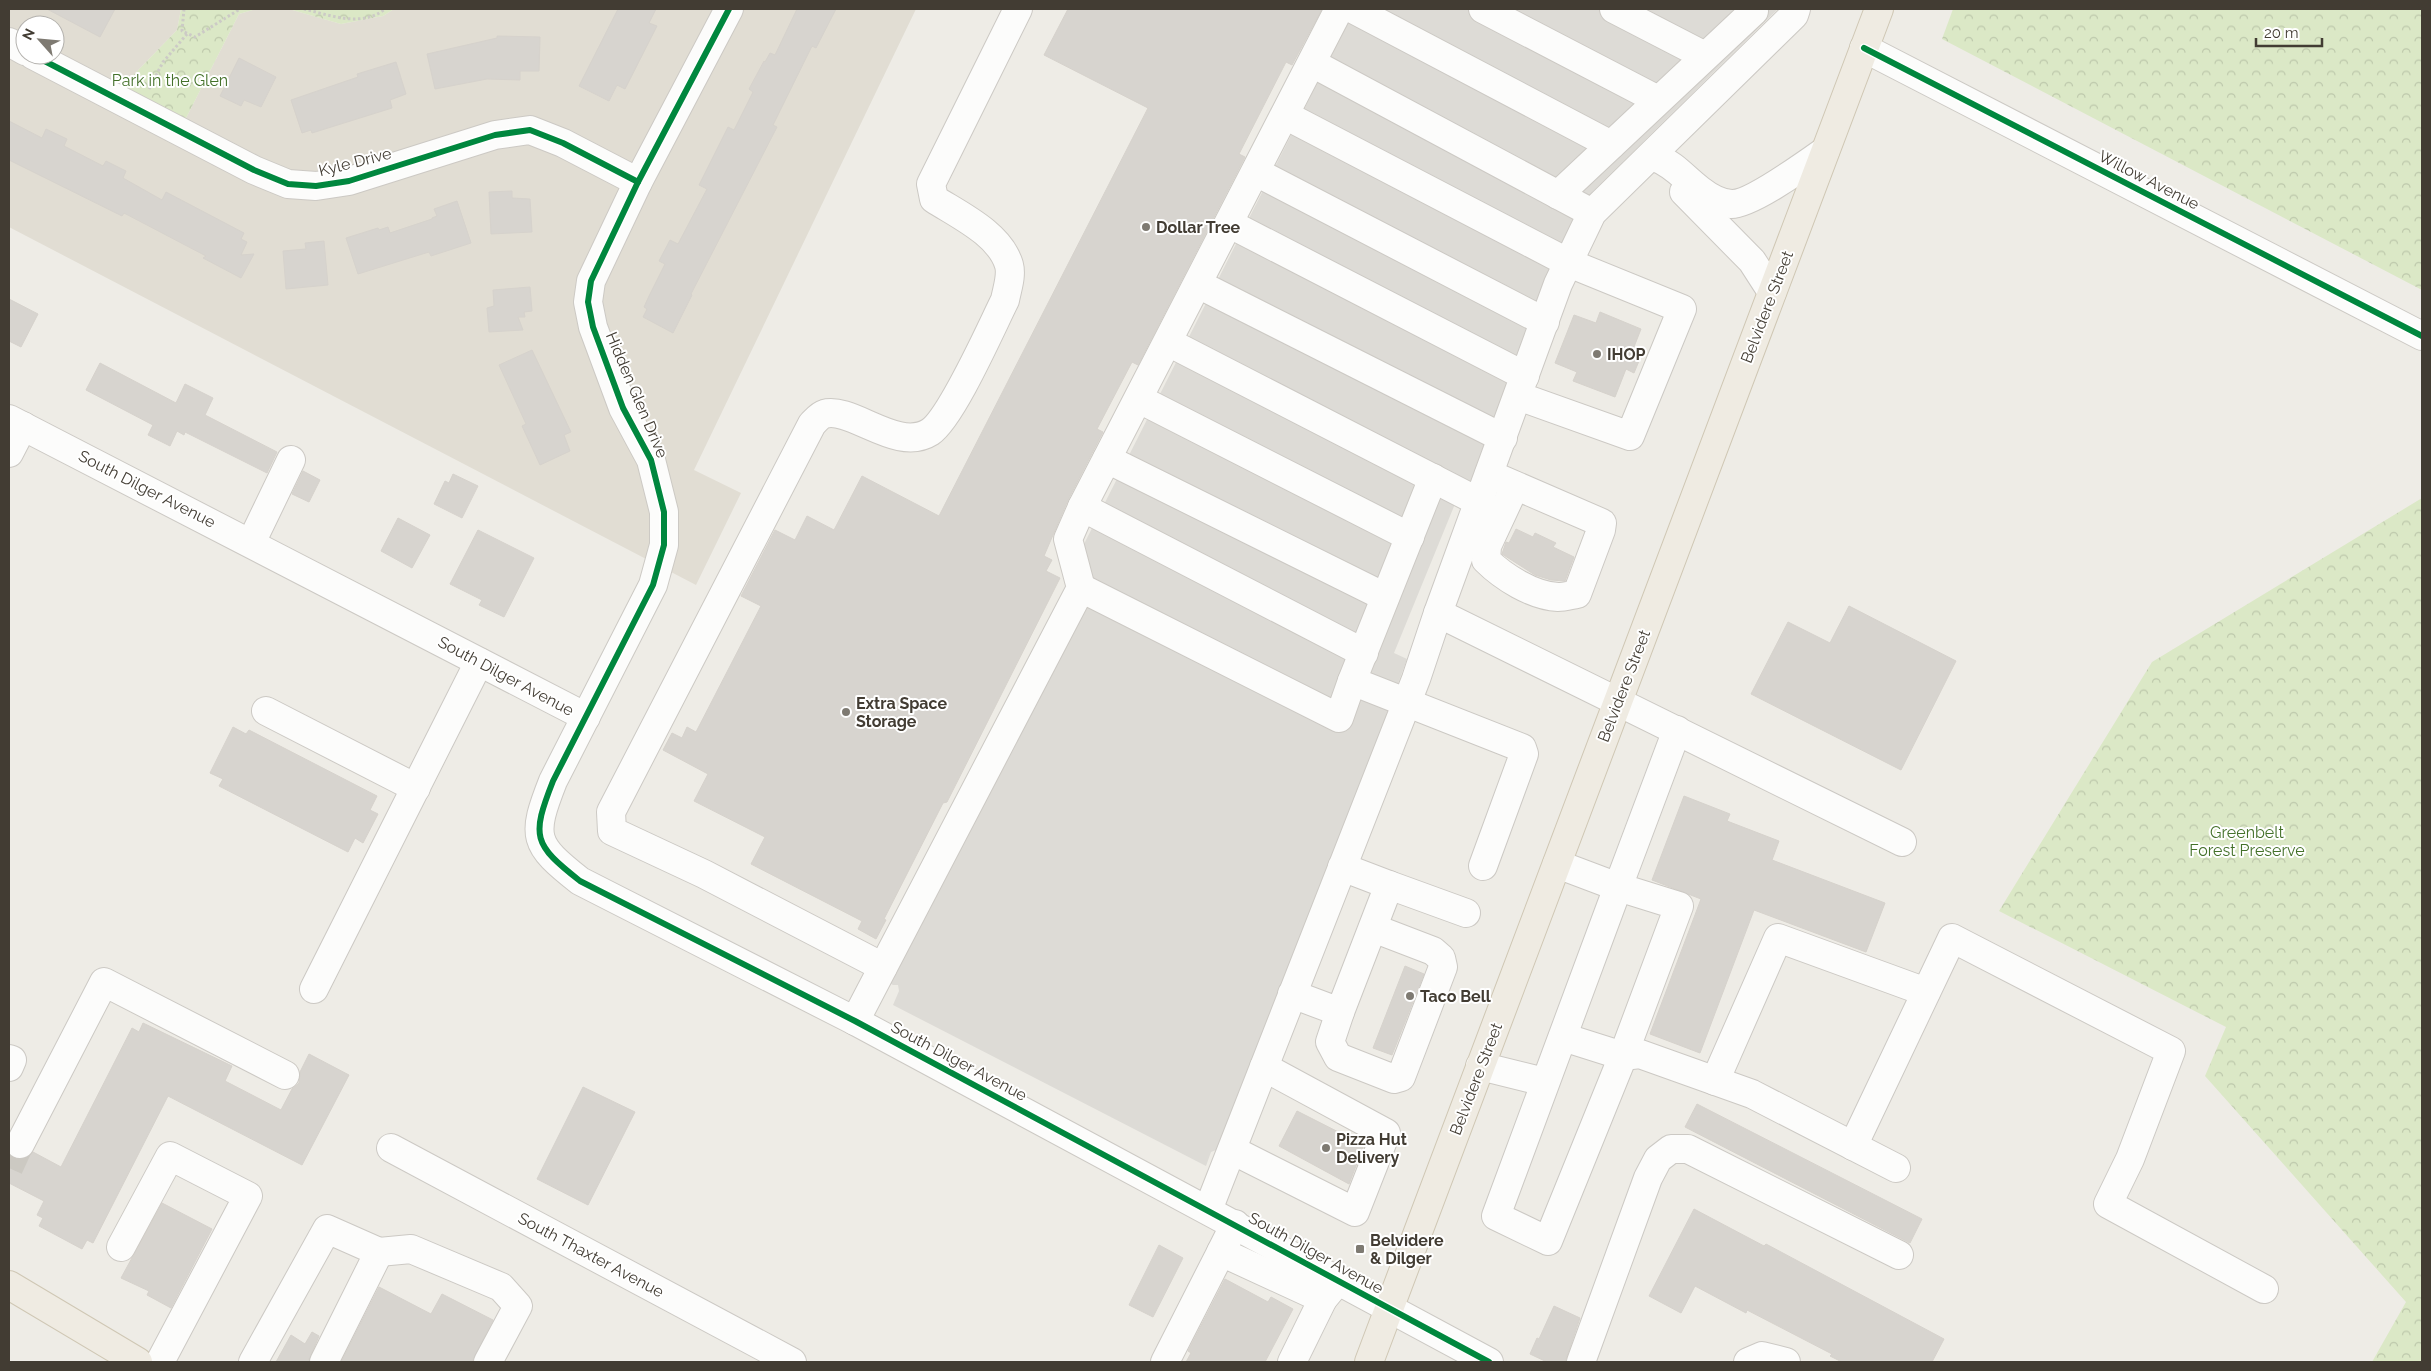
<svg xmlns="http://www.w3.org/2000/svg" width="2431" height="1371" viewBox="0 0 2431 1371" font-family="Raleway,sans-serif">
	<defs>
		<pattern id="park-crowns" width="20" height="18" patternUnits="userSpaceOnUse" patternTransform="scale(1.25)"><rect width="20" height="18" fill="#dbe8c6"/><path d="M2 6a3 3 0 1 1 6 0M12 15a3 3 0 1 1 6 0" fill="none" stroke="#bdc8ab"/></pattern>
	</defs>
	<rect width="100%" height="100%" fill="#eeece6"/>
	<path fill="#e1ddd3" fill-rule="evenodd" d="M 9,9 L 181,9 L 177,30 L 118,91 L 183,124 L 239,14 L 256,9 L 289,9 L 341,24 L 383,16 L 394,9 L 916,9 L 694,470 L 741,493 L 696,585 L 9,227 ZM 25,25 L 55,25 L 55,55 L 25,55 Z"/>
	<g fill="url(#park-crowns)">
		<polygon points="181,9 256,9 239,14 183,124 118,91 177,30"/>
		<polygon points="289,9 394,9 383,16 341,24"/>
		<polygon points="1953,9 2422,9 2422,290 1942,39"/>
		<polygon points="2422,498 2422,1362 2372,1362 2406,1302 2205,1076 2226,1027 1999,911 2152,662"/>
	</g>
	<polygon fill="#dddbd6" points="1355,9 1778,9 1592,192 1464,502 1457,499 1394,653 1407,659 1347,823 1221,1154 1216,1150 1211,1152 1206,1166 893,1005 899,991 898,985 893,985 881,978 1081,597 1083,546"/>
	<g fill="#d7d4cf" stroke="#d6d2cc">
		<polygon points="47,9 115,9 100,37"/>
		<polygon points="618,9 656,9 649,23 657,26 625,89 617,85 609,101 579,86"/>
		<polygon points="797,9 836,9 816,48 812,46 773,125 777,127 691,294 692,295 673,333 643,317 647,309 644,307 649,296 665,264 659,261 670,240 678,244 707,189 699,185 728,127 734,130 753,92 749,89 764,61 765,62 770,53 775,55"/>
		<polygon points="1068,9 1322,9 1292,65 1286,62 1239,154 1245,157 1138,365 1132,362 1097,429 1103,432 1068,500 1044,556 1052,560 1046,571 1060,578 947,802 943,803 884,919 886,920 876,939 858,929 862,921 751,864 765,837 694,801 708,774 663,750 672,733 682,738 687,727 696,732 761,606 741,596 775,530 795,540 807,516 834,530 862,476 939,516 1148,108 1044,55"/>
		<polygon points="497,36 540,37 539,71 520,71 520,80 487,79 435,89 427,54 497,38"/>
		<polygon points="239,58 276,77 261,107 244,100 241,106 220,96"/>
		<polygon points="396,62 406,94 390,100 392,108 312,133 311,130 302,133 291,100 358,77 357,74"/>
		<polygon points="9,121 42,138 46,129 67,139 64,146 103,166 106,161 126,171 123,178 162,200 166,192 244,233 241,239 247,242 241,255 254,254 241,278 203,258 206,256 124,213 122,216 9,160"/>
		<polygon points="512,191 512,198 530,199 532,232 491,234 489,192"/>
		<polygon points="457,201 471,243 431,256 429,252 358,274 346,238 378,228 379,230 388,227 390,233 432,219 432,218 437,216 434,209"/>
		<polygon points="324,241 328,285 286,289 283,251 306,249 305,243"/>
		<polygon points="530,287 532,311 524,312 525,317 518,317 523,330 489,332 487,308 494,306 493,290"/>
		<polygon points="9,299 38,314 21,347 9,341"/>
		<polygon points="1600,312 1641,329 1632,352 1641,356 1634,373 1626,369 1615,397 1573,381 1577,372 1555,363 1574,315 1596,323"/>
		<polygon points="532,350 571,432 564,435 570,451 540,465 522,426 526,424 499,365"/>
		<polygon points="100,363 176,403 185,384 213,398 205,415 277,452 267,473 185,432 184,435 177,431 170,446 148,435 153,425 86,390"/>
		<polygon points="303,471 320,480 309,502 292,494"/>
		<polygon points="453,474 478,486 462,518 434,504 445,481 449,483"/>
		<polygon points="398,518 430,535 412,568 381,551"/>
		<polygon points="1516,529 1533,537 1535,533 1556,543 1553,547 1574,557 1565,581 1551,580 1535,575 1502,554 1506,542 1509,543"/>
		<polygon points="478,530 534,558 504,617 479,605 482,600 450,584"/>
		<polygon points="1849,606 1956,661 1901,770 1751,694 1788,622 1830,643"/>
		<polygon points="233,727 246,734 249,730 377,796 370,810 378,814 363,843 355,838 348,852 219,786 223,779 210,773"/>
		<polygon points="1684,796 1730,814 1727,821 1779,841 1772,860 1885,903 1866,952 1754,910 1700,1053 1650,1034 1701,899 1652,880"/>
		<polygon points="1405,966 1424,974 1392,1055 1373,1048"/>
		<polygon points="143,1023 232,1066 225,1081 281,1110 292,1089 299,1083 300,1072 309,1054 349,1075 302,1165 168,1096 93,1243 87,1240 82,1249 39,1226 43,1218 37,1215 44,1201 9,1183 9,1154 13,1158 21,1160 28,1157 33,1152 61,1167 132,1028 139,1032"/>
		<polygon points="583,1087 635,1112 588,1205 537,1179"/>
		<polygon points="1697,1104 1922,1219 1910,1243 1685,1127"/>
		<polygon points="1297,1111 1364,1145 1349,1184 1279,1146"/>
		<polygon points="162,1203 212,1229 171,1308 147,1295 149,1291 121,1278"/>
		<polygon points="1694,1209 1764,1246 1766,1244 1944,1339 1932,1362 1842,1362 1830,1356 1832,1354 1747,1310 1746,1313 1695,1286 1681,1313 1649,1296"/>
		<polygon points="1159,1245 1183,1258 1153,1317 1129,1305"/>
		<polygon points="1225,1279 1268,1302 1271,1297 1293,1309 1265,1362 1186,1362 1191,1353 1188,1351"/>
		<polygon points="379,1287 431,1314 442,1294 493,1320 472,1362 341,1362"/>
		<polygon points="1554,1306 1580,1318 1565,1362 1547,1362 1530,1354 1537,1338 1539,1339"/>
		<polygon points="312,1332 319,1336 308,1362 276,1362 291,1335 305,1344"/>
	</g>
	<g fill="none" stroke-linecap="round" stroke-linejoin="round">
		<polyline stroke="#ccc9c2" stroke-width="28" stroke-dasharray="28 14" stroke-linecap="butt" points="9,1168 20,1144"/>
		<defs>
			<g id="minor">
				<path d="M 729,9 L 638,182 L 591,281 L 588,302 L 593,327 L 623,408 L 651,460 L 664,512 L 664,545 L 653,585 L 553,781 C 531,837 533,844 580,881 L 855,1021 L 1489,1362"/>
				<polyline points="1353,9 1611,145"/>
				<polyline points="1483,9 1658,100"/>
				<polyline points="1614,9 1705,56"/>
				<polyline points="9,42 25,51"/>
				<polyline points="1864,48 2422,336"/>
				<polyline points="33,55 254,170 288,184 316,186 349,181 495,135 530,130 563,143 638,182"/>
				<polyline points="1312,63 1592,213"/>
				<polyline points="1285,115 1569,263 1682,309 1630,436 1518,396"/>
				<path d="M 1657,158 C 1675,165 1685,179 1700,190 C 1709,197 1719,203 1731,204 C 1750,205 1808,163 1825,151"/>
				<polyline points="1256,172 1545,322"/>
				<polyline points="1684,192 1752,261 1772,292"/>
				<polyline points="1558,195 1754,11 1750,9"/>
				<polyline points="1230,224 1525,376"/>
				<polyline points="1198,284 1503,438"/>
				<polyline points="1168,342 1479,502"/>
				<polyline points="1139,399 1410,537"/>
				<polyline points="9,419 586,717"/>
				<polyline points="9,453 23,426"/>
				<polyline points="1107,459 1385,597"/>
				<path d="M 1489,474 L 1602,523 L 1601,530 L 1577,594 C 1571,595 1564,597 1558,597 C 1533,596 1503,577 1486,560 L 1487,546 L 1515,486"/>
				<polyline points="1082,507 1364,653"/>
				<polyline points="251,543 291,460"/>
				<polyline points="1081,588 1339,718 1352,681 1433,478"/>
				<polyline points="1438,613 1558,284 1592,213 1794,15 1796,9"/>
				<polyline points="1352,681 1522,748 1524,754 1483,866"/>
				<polyline points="266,711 416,788"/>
				<polyline points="1557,864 1618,887 1677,730"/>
				<polyline points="1389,885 1466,913"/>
				<polygon points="1618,887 1679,906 1623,1056 1548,1241 1496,1216"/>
				<path d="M 883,967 L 704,874 L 612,831 L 611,812 L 812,424 C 815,421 820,415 824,414 C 852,406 897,453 930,432 C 952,417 991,328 1005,300 C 1007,289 1012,276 1009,265 C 1000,234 959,215 934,199 L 931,184 L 1018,9"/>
				<polyline points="314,989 479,662"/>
				<polyline points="1292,994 1340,1012 1389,885 1342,867"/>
				<polyline points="1340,1012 1330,1042 1338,1057 1394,1079 1401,1077 1443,967 1441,958 1433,951 1373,928"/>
				<polyline points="855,1021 1081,588 1068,539 1082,507 1339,9"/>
				<polyline points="1563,1037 1623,1056 1640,1054 1752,1094 1896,1168"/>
				<polyline points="9,1059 12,1060 9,1067"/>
				<polyline points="1480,1066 1545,1082"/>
				<polyline points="1715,1081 1778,938 1926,992"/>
				<polyline points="20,1144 104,982 285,1075"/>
				<polyline points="1853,1146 1952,938 2171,1051 2130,1159 2108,1204 2264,1289"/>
				<polyline points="391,1148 792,1362"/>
				<polyline points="1232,1150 1355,1212 1386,1133 1264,1067"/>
				<polyline points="1208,1210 1416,679 1438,613 1902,842"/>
				<polyline points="1235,1224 1221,1252 1323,1299 1338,1281"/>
				<polyline points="121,1247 170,1156 248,1196 160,1362"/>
				<polyline points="379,1252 411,1249 501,1287 518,1306 488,1362"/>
				<polyline points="253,1362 327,1229 379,1252 324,1362"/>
				<polyline points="1165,1362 1221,1252"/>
				<polyline points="1292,1362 1323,1299"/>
				<polyline points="1581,1362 1648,1178 1658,1159 1671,1149 1688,1149 1899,1255"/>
				<polyline points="1748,1362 1762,1356 1786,1362"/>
			</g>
			<g id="major">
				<polyline points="9,1285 138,1362"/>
				<polyline points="1369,1362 1879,9"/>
			</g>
		</defs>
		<use href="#minor" stroke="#ccc9c4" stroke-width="30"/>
		<use href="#major" stroke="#cfc7b4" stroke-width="30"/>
		<g stroke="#cccac6" stroke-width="3" stroke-dasharray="2.5 2.5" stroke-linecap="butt">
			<polyline points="184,9 182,31 195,37 240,9"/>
			<path d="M 304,9 C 329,15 362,28 385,9"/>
			<polyline points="149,89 163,62 187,34"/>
		</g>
		<use href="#minor" stroke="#fcfcfb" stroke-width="28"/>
		<use href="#major" stroke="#efebe2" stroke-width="28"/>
		<defs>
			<g id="cycleway">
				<path d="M 729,9 L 638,182 L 591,281 L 588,302 L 593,327 L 623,408 L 651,460 L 664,512 L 664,545 L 653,585 L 553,781 C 531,837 533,844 580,881 L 855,1021 L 1489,1362"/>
				<polyline points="1864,48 2422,336"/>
				<polyline points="33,55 254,170 288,184 316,186 349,181 495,135 530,130 563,143 638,182"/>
			</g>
		</defs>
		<use href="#cycleway" stroke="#fff" stroke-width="9"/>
		<use href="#cycleway" stroke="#00873e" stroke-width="6"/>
	</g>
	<g fill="#7e7a72" stroke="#fff" stroke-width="2">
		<circle cx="1146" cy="227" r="5"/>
		<circle cx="1597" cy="354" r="5"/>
		<circle cx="846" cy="712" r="5"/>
		<circle cx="1410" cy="996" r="5"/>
		<circle cx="1326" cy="1148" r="5"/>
		<rect x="1355" y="1244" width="10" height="10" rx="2.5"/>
	</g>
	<g text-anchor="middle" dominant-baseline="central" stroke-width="4" stroke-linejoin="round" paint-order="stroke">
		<g font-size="16" fill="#44712a" stroke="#fff">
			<text x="170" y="80">Park in the Glen</text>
			<text x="2247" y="832">Greenbelt<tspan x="2247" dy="18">Forest Preserve</tspan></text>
		</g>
		<g font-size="16" fill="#423c33" stroke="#fff">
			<text transform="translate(355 162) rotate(-14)">Kyle Drive</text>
			<text transform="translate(2149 180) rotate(27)">Willow Avenue</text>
			<text transform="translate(1767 307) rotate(-69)">Belvidere Street</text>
			<text transform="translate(637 395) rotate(67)">Hidden Glen Drive</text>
			<text transform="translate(147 489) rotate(27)">South Dilger Avenue</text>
			<text transform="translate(506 676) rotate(28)">South Dilger Avenue</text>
			<text transform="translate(1624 686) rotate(-69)">Belvidere Street</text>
			<text transform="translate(959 1061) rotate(28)">South Dilger Avenue</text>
			<text transform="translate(1476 1079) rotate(-69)">Belvidere Street</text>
			<text transform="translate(1316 1253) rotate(29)">South Dilger Avenue</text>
			<text transform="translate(591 1255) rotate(28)">South Thaxter Avenue</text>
		</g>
		<g font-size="16" font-weight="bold" fill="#423c33" stroke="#fff" text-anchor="start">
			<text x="1156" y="227">Dollar Tree</text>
			<text x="1607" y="354">IHOP</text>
			<text x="856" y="703">Extra Space<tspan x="856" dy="18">Storage</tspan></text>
			<text x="1420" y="996">Taco Bell</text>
			<text x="1336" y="1139">Pizza Hut<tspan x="1336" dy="18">Delivery</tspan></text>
			<text x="1370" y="1240">Belvidere<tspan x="1370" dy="18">&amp; Dilger</tspan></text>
		</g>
	</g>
	<rect width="2431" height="1371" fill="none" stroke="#423c33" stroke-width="20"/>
	<g transform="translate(40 40) rotate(297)"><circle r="24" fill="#ffffff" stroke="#b3b1ad"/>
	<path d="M0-4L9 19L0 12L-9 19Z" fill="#7e7a72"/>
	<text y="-8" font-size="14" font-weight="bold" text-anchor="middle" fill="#423c33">N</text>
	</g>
	<path d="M2256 38v8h66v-8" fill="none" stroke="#423c33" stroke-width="2.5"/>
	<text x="2264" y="38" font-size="15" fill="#423c33" stroke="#ffffff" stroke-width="4" paint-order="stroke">20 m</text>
</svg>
